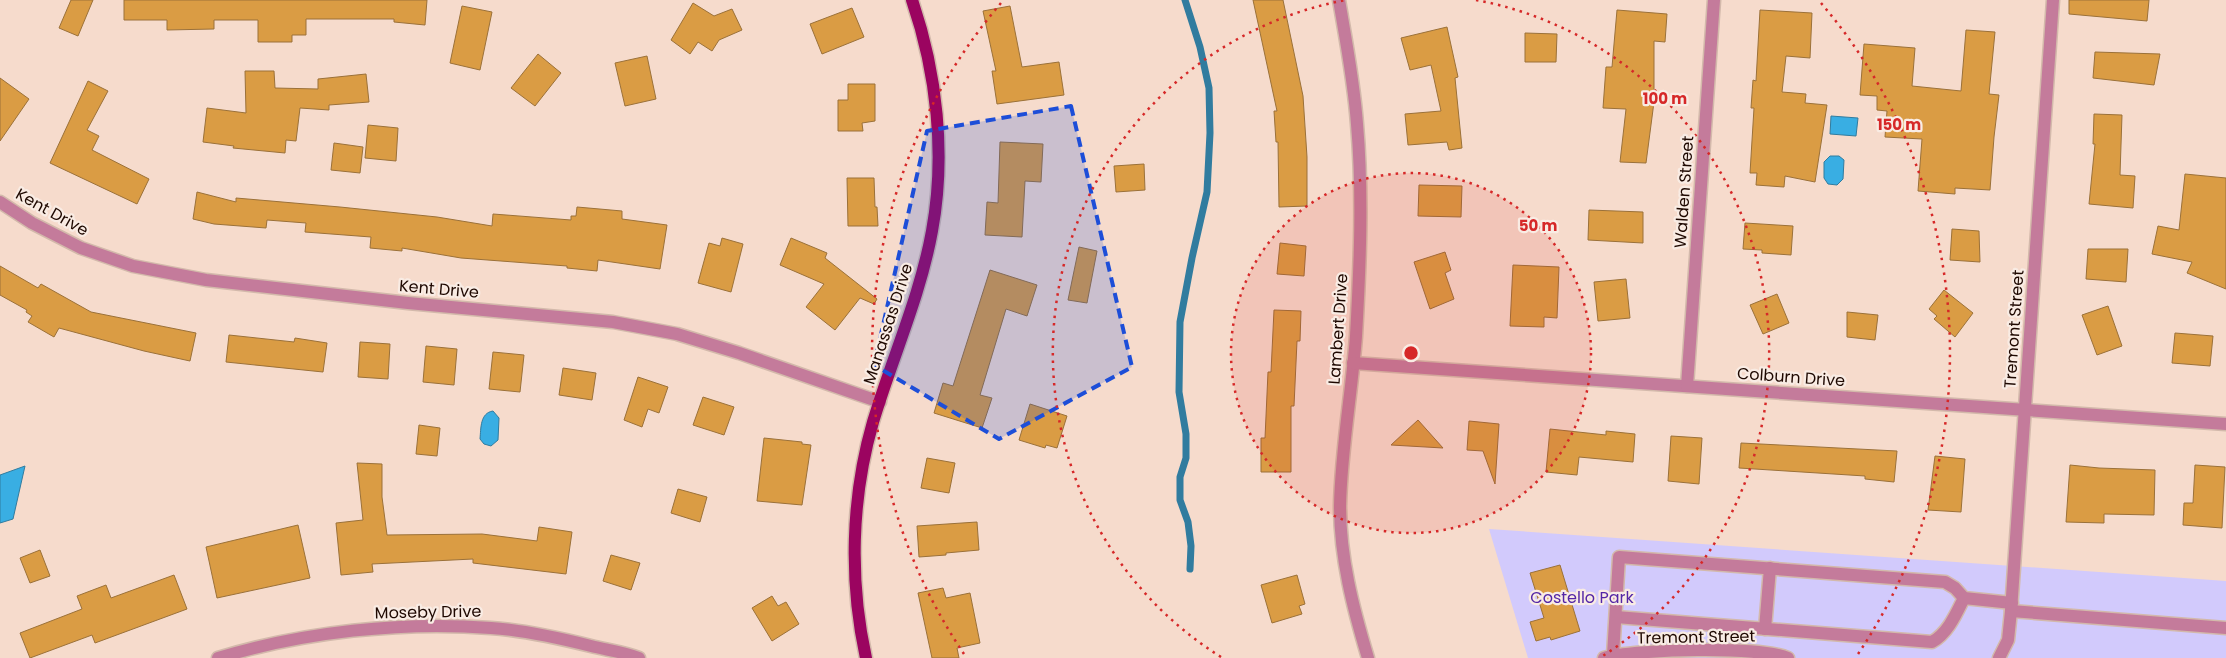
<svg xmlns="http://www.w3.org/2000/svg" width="2226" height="658" viewBox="0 0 2226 658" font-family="Poppins,sans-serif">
	<rect width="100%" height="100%" fill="#f6dbcc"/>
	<polygon fill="#d2cafc" points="1489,529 2226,581 2226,658 1528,658"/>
	<g fill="#39aee3" stroke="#317c9f">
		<polygon points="1831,116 1858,118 1856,136 1830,134"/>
		<polygon points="1830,156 1839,156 1844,160 1843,179 1837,185 1828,184 1824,178 1824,162"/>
		<path d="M 493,411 L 499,418 L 498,440 L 491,446 L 484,444 L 480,439 C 481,428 480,413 493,411 Z"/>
		<polygon points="25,466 13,519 0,523 0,475"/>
	</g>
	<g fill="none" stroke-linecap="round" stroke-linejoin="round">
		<polyline stroke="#317c9f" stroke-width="7" points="1185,0 1200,47 1209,88 1210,133 1207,192 1192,258 1180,322 1179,392 1186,434 1186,458 1180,477 1180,500 1188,522 1191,546 1190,569"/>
	</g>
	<g fill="#da9c44" stroke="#9b7139">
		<polygon points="71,0 93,0 78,36 59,28"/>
		<polygon points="124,0 427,0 425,25 394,22 394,19 306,19 306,35 292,35 292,42 258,42 258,20 214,20 214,29 167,30 167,20 124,20"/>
		<polygon points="1253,0 1283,0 1303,96 1307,157 1307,206 1279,207 1278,142 1276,142 1274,111 1277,111"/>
		<polygon points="2069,0 2149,0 2147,21 2069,14"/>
		<polygon points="693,3 714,16 732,9 742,30 719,40 712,51 698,42 690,54 671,40"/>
		<polygon points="462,6 492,12 480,70 450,63"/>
		<polygon points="1010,6 1022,67 1059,62 1064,95 997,104 992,71 996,71 983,11"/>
		<polygon points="852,8 864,37 822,54 810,24"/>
		<polygon points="1617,10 1667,14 1665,42 1654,41 1654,102 1646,163 1620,162 1626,109 1603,108 1606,67 1612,67"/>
		<polygon points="1760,10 1812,13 1810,58 1786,56 1782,92 1806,94 1805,103 1827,105 1815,182 1785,176 1784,187 1756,185 1757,173 1750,173 1754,108 1751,108 1753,80 1756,81"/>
		<polygon points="1447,27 1458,77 1455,78 1462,148 1449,150 1447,142 1408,145 1405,114 1441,111 1431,65 1410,70 1401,38"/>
		<polygon points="1966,30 1995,32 1989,94 1999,95 1994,137 1990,190 1955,188 1955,194 1918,191 1922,139 1885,137 1887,111 1877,110 1877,96 1860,95 1864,44 1915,48 1912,86 1961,91"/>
		<polygon points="1525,33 1557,34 1556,62 1525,62"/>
		<polygon points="2095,52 2160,54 2154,85 2093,78"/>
		<polygon points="538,54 561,73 535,106 511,88"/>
		<polygon points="647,56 656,99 625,106 615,63"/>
		<polygon points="245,71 274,71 275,88 318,89 318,79 366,74 369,102 329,105 329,110 300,108 296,141 286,140 285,153 233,148 234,146 203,142 207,108 246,113"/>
		<polygon points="0,78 29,99 0,141"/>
		<polygon points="88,81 108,91 87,130 99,136 92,150 149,179 137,204 50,163"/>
		<polygon points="848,84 875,84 875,121 862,123 863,131 838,131 838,100 848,100"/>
		<polygon points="2094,114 2122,115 2120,175 2135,176 2133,208 2089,204 2095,144 2093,144"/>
		<polygon points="368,125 398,128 396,161 365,158"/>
		<polygon points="1000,142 1043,144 1041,182 1025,181 1022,237 985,235 987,202 998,203"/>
		<polygon points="334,143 363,147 360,173 331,170"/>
		<polygon points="1144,164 1145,190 1116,192 1114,166"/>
		<polygon points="2185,174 2226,178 2226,289 2187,273 2192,262 2152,254 2158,226 2179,230"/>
		<polygon points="847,178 874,178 875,207 877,207 878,226 848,226"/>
		<polygon points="1419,185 1462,186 1461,217 1418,216"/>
		<polygon points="197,192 236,202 236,198 340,207 437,217 492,226 493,214 571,220 571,216 576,216 577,207 622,211 622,219 667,225 660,269 598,260 597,271 567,268 567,266 461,258 402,248 402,251 370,248 371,237 305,232 306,223 267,220 266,228 214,224 193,219"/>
		<polygon points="1589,210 1643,212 1643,243 1588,240"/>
		<polygon points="1745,223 1793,226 1791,255 1762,253 1762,250 1743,249"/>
		<polygon points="1952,229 1979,231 1980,262 1950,260"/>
		<polygon points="722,238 743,244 731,292 698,283 709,243 720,246"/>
		<polygon points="791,238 827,253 825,258 877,299 874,304 860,298 835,330 806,307 824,284 780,265"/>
		<polygon points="1280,243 1306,246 1304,276 1277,274"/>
		<polygon points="1079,247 1097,251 1087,303 1068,300"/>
		<polygon points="2088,249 2128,249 2126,282 2086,279"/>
		<polygon points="1445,252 1451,270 1445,273 1454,299 1430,309 1414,262"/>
		<polygon points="1513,265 1559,267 1557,318 1544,317 1544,327 1510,326"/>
		<polygon points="0,266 38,288 41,284 91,312 196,333 190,361 144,351 59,328 54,337 28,322 32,316 26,312 27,310 0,295"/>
		<polygon points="990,270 1037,285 1027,316 1006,309 980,395 992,398 982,428 934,413 943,383 953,386"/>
		<polygon points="1626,279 1630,318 1598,321 1594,282"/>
		<polygon points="1944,290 1973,313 1955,337 1934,319 1937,316 1929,309"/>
		<polygon points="1777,294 1789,323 1763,334 1750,305"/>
		<polygon points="2108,306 2122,346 2097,355 2082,315"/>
		<polygon points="1274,310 1301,311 1300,341 1297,341 1294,406 1291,406 1291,472 1261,472 1261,438 1265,438 1268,372 1271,372"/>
		<polygon points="1847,312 1878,315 1875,340 1847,337"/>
		<polygon points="2175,333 2213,336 2210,366 2172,363"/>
		<polygon points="229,335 294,342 295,338 327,343 323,372 226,362"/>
		<polygon points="360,342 390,344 388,379 358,377"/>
		<polygon points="426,346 457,349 454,385 423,382"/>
		<polygon points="493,352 524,355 520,392 489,389"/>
		<polygon points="563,368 596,373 592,400 559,395"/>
		<polygon points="638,377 668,387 659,413 648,409 642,427 624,420"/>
		<polygon points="703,397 734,407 724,435 693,425"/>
		<polygon points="1030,404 1067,416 1057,448 1046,445 1045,448 1019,440"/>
		<polygon points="1418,420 1443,448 1391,445"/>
		<polygon points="1469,421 1499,424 1495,484 1483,451 1467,450"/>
		<polygon points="419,425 440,428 437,456 416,454"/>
		<polygon points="1550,429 1606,435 1606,431 1635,434 1633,462 1579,457 1577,475 1546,472"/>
		<polygon points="1671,436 1702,438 1699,484 1668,481"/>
		<polygon points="764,438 802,442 802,444 811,445 802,505 757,501"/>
		<polygon points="1741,443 1897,451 1894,482 1865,479 1865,476 1739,468"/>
		<polygon points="1935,456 1965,459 1961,512 1928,510"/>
		<polygon points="927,458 955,463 949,493 921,488"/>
		<polygon points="357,463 382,464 382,497 387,535 482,534 537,541 539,527 572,532 566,574 473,563 473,559 372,564 373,572 341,575 336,523 363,520"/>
		<polygon points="2070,465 2099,468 2155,470 2154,515 2104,514 2104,523 2066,522"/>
		<polygon points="2195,465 2225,467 2222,528 2183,525 2184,503 2193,503"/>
		<polygon points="678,489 707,497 700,522 671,513"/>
		<polygon points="977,522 979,550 946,553 946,555 919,557 917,526"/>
		<polygon points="298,525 310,578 217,598 206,547"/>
		<polygon points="40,550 50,576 30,583 20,558"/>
		<polygon points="611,555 640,563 631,590 603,581"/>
		<polygon points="1560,565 1580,631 1551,640 1550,637 1536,641 1530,622 1544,618 1530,573"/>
		<polygon points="174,575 187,609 95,643 92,635 30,658 20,633 82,609 77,596 106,585 111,598"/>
		<polygon points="1297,575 1305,604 1299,606 1302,614 1272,623 1261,585"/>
		<polygon points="943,588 946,598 970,593 980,643 957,648 959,658 932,658 918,593"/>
		<polygon points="772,596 778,606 786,602 799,624 772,641 752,608"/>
	</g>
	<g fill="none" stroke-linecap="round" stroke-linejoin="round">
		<defs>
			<g id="minor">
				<path d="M 1339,0 C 1346,41 1354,82 1357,124 C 1363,194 1360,266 1356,336 C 1352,391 1341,450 1340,506 C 1340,558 1353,608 1368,658"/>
				<polyline points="0,202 32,223 81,248 133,266 206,280 408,303 613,322 677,334 739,353 880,402"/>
				<polyline points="1353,363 2226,424"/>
				<polyline points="1687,386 1714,0"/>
				<polyline points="2011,611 2226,628"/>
				<path d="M 1616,617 L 1932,642 C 1948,633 1956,614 1964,598"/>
				<polyline points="1765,629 1770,568"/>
				<polyline points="1613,655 1619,557 1945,582 1955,588 1964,598 2012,603"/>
				<path d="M 218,658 C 303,632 402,621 491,628 C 524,630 559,638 591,646 C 607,650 624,652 639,658"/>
				<path d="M 1604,658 C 1634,649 1761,646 1788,658"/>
				<polyline points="1999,658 2008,640 2011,611 2053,0"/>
			</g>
			<path id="major" d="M 866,658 C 849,581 851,498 873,422 C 892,358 920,297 932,231 C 946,155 937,73 912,0"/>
		</defs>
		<use href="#minor" stroke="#d3b9ab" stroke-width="15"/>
		<use href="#major" stroke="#d3b9ab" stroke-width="15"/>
		<use href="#minor" stroke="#c47b9b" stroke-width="12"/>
		<use href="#major" stroke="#9b0460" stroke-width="12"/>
	</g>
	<path fill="#1d4ed8" fill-opacity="0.2" stroke="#1d4ed8" stroke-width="4" stroke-dasharray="10 6" stroke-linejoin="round" d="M 1071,106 L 1132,367 L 999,439 L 874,365 L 927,131 Z"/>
	<circle cx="1411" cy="353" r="180" fill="#d62828" fill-opacity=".12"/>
	<g fill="none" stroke="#d62828" stroke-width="2.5" stroke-dasharray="2.5 5">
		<circle cx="1411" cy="353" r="180"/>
		<path d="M1221 657A359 359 0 0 1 1346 0M1476 0A359 359 0 0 1 1601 657"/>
		<path d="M964 654A539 539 0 0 1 1001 3M1821 3A539 539 0 0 1 1858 654"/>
	</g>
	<g text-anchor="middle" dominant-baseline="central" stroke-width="4.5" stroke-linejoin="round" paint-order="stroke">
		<g font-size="16" fill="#1e0800" stroke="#f9ece4">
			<text transform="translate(1684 192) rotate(-86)">Walden Street</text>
			<text transform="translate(52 212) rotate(29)">Kent Drive</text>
			<text transform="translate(439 289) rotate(5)">Kent Drive</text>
			<text transform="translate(888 324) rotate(-72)">Manassas Drive</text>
			<text transform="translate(1338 329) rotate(-86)">Lambert Drive</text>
			<text transform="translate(2014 329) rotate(-86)">Tremont Street</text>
			<text transform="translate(1791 377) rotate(4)">Colburn Drive</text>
			<text transform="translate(428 612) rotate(-1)">Moseby Drive</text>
			<text transform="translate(1696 637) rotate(-1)">Tremont Street</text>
		</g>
		<g font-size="16" fill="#5426a6" stroke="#f9ece4">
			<text x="1582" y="597">Costello Park</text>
		</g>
	</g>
	<circle cx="1411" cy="353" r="8" fill="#d62828" stroke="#f9ece4" stroke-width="2.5"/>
	<g font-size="15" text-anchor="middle" font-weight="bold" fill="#d62828" stroke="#f9ece4" stroke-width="4.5" stroke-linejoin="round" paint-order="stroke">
		<text x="1665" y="104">100 m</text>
		<text x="1899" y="130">150 m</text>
		<text x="1538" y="231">50 m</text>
	</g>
</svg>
